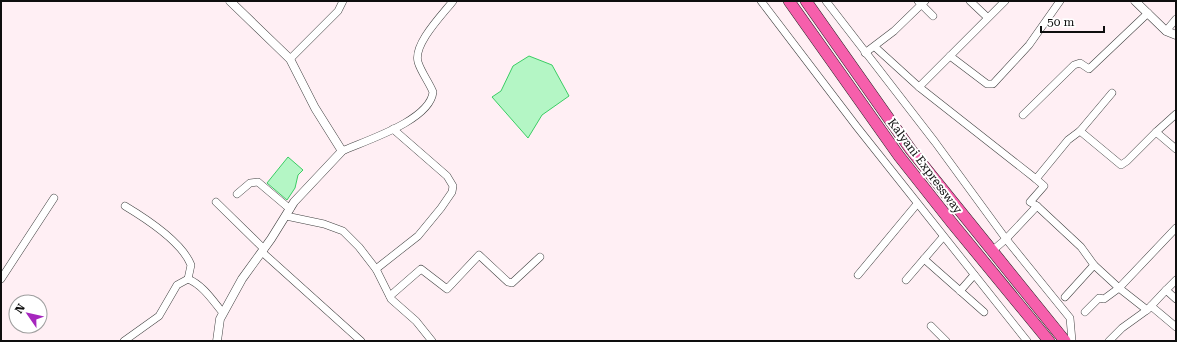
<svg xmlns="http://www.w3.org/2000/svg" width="1177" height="342" viewBox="0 0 1177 342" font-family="'Roboto Serif',serif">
	<rect width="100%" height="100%" fill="#ffeff4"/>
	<g fill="#b4f6c5" stroke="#3bcd64">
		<polygon points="529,56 552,65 569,96 542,115 528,138 492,97 501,91 513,66"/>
		<polygon points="288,157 303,170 298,175 295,188 287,200 267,183"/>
	</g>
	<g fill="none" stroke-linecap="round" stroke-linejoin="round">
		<defs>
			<g id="minor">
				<polyline points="761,1 857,127 1027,341"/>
				<polyline points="826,1 935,142 1006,239 1070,318 1072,341"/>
				<polyline points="918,1 933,16"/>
				<polyline points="970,1 987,17"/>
				<polyline points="1166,31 1176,19"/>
				<polyline points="875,47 919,87 1036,179 1068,140 1080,131 1121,165 1127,161 1156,132 1176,149"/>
				<polyline points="865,53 894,31 925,1"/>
				<polyline points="950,56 1005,1"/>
				<polyline points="290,59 338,11 343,1"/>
				<polyline points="919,87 950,56 987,84 993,84 1029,45 1060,1"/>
				<polyline points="1023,115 1074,65 1080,63 1089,69 1148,13"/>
				<polyline points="1080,131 1112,93"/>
				<polyline points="1156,132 1176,114"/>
				<path d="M 342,151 C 364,141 430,121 433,92 C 429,82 421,72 418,62 C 413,44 443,14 453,1"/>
				<polyline points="237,194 250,183 258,182 290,209"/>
				<polyline points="216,202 264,249 262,252 361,341"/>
				<path d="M 125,206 C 145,218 182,242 191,265 L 188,279"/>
				<polyline points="1037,206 1081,247 1094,265"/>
				<polyline points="286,216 324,224 343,231 359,247 376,269 391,299 416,321 432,341"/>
				<polyline points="992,251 1006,239 1037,206 1030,202 1044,186 1036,179"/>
				<polyline points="924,259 984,312"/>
				<polyline points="376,269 418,236 441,208 452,192 453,186 447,176 393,129"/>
				<polyline points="858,275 917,204"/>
				<polyline points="1,279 54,198"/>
				<polyline points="906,280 943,237"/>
				<polyline points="1166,290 1176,280"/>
				<polyline points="960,291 974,275"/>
				<polyline points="390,296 421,269 447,289 479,255 508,282 512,283 540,257"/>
				<polyline points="1065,297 1094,265 1119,288 1147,310 1151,306 1176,327"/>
				<polyline points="1151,306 1166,290 1176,299"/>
				<polyline points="1085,312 1099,298 1104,299 1119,288 1176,228"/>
				<polyline points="931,326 946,341"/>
				<path d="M 124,341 L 159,316 L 177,285 L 188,279 C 203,285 213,301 223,313"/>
				<polyline points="1109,341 1122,328 1147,310"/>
			</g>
			<g id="tertiary">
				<polyline points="1135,1 1166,31 1176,35"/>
				<polyline points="217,341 220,319 242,279 271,239 294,202 342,151 315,108 290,59 230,1"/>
			</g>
			<g id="trunk">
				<polyline points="789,1 899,156 952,223 1049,341"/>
				<polyline points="806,1 911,150 1065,341"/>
			</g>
		</defs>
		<use href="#minor" stroke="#414141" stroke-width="8"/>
		<use href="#tertiary" stroke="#414141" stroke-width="9"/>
		<use href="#trunk" stroke="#1f1f1f" stroke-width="12"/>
		<use href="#minor" stroke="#fff" stroke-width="7"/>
		<use href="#tertiary" stroke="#fff" stroke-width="8"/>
		<use href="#trunk" stroke="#f65fac" stroke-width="11"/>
	</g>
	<g text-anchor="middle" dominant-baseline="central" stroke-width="4" stroke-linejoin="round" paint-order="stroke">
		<g font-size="12" fill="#0e0e0e" stroke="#fff">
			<text transform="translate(925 166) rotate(53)">Kalyani Expressway</text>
		</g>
	</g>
	<rect width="1177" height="342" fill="none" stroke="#0e0e0e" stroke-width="4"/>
	<g transform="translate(28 314) rotate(304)"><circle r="19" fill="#ffffff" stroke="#9f9f9f"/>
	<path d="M0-3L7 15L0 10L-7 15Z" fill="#a626be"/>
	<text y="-6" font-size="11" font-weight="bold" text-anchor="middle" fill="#0e0e0e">N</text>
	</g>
	<path d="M1041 26v6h63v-6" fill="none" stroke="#0e0e0e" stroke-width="2"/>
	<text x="1047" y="26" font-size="12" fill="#0e0e0e" stroke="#ffffff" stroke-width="3" paint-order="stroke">50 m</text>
</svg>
